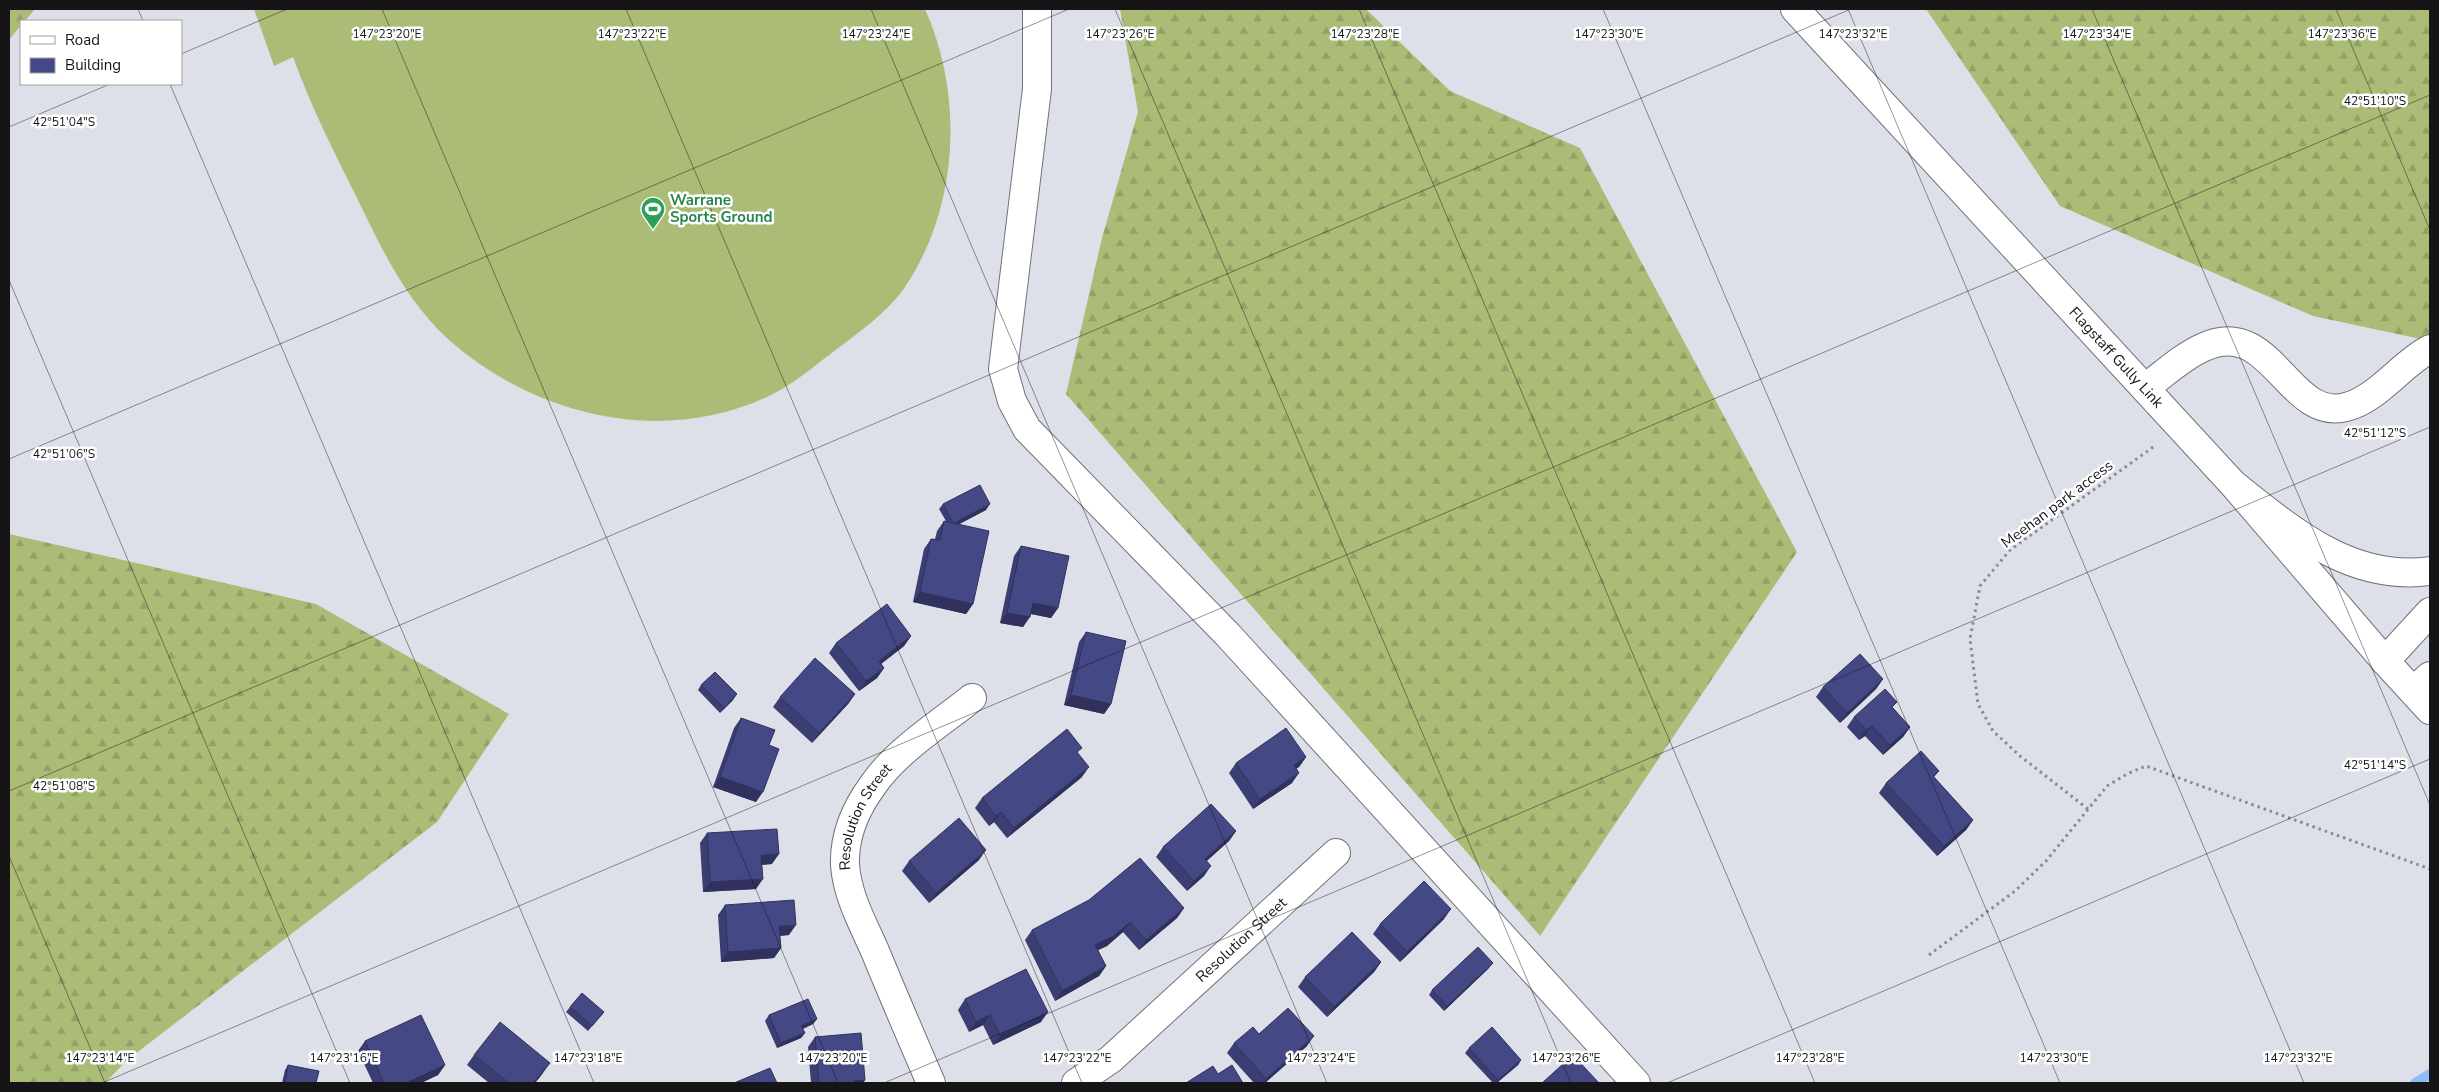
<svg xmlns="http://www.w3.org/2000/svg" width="2439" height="1092" viewBox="0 0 2439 1092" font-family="'Nunito Sans',sans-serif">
	<defs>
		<pattern id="forest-firs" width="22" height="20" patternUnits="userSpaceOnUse" patternTransform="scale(1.25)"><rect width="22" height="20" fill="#abbc77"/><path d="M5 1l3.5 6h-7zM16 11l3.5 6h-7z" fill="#92a166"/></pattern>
	</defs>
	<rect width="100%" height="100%" fill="#dee0e9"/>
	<g fill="url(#forest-firs)">
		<polygon points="9,9 35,9 25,21 21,21 21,25 9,40"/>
		<polygon points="1120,9 1366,9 1450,91 1580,148 1797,552 1540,936 1066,394 1102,238 1138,112"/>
		<polygon points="1926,9 2430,9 2430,341 2313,316 2060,206"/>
		<polygon points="9,534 316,604 509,714 437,822 126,1061 105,1083 9,1083"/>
	</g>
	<path fill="#abbc77" d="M 254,9 L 925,9 C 964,96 959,207 905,287 C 888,312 857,334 833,352 C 813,367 791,386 767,397 C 661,446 535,416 449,340 C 404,299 380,245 354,192 C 332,148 310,104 293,57 L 274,66 Z"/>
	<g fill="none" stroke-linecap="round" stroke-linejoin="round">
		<polyline stroke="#90bbf9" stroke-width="10" points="2415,1083 2430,1074"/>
		<defs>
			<g id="minor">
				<polyline points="1037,9 1037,89 1003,369 1012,401 1027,429 1228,635 1636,1083"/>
				<path id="s1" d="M 1795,9 L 2233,484 L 2385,661"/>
				<path d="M 2145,388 C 2164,374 2183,356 2204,347 C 2272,316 2288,422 2346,407 C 2378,399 2402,363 2430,349"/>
				<path id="s2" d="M 931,1083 C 912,1039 893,995 875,951 C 863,924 847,895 845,865 C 844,836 856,808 873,785 C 896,751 941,723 972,698"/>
				<path id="s3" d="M 1076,1083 L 1111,1059 L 1336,853"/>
			</g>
			<polyline id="major" points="2385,661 2430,710"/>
			<g id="highway">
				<path d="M 2233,484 C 2291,530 2351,582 2430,571"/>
				<polyline points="2385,661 2430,612"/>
				<polyline points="2413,691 2430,676"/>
			</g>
		</defs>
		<use href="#minor" stroke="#71727b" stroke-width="30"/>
		<use href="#major" stroke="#71727b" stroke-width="30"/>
		<use href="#highway" stroke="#71727b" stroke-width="30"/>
		<g stroke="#888a90" stroke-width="3" stroke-dasharray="2.5 4" stroke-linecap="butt">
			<polyline points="2088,809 2020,756 1993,731 1978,704 1970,639 1980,586 2010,550 2156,445"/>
			<polyline points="1929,955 2015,891 2046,861 2107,786 2127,774 2146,766 2430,869"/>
		</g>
		<use href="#minor" stroke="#fff" stroke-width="28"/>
		<use href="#major" stroke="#fff" stroke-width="28"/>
		<use href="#highway" stroke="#fff" stroke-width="28"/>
	</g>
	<g fill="#3a3e72">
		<polygon points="943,504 986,510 959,524 973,604 966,614 913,602 924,549 931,539 935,539 937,531 944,521 946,521 939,509"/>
		<polygon points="1021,546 1058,608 1051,618 1031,614 1023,627 1000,623 1014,556"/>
		<polygon points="1086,632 1111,704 1104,714 1064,705 1079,642"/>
		<polygon points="911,636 904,646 881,664 884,668 877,678 859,691 829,653 836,643"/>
		<polygon points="1883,679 1876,689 1840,723 1816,697 1823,687"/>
		<polygon points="701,685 733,700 720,713 698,690"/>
		<polygon points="855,694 848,704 812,743 773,707 780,697"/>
		<polygon points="1893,708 1910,727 1903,737 1883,755 1865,736 1859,740 1847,727 1854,717"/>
		<polygon points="741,718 769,745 756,802 713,787 734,728"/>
		<polygon points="1078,754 1082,777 1007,838 994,822 989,826 975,808 982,798"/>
		<polygon points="1306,757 1299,767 1296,768 1292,783 1253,809 1229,773 1236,763"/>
		<polygon points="1939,771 1934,777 1973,820 1966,830 1937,856 1879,793 1886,783"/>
		<polygon points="1236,831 1229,841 1206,861 1204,876 1187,891 1156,857 1163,847"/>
		<polygon points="707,833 772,864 762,865 756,889 703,892 700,843"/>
		<polygon points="979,860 929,903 902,871 909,861"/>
		<polygon points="725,905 789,935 780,936 781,948 774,958 721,962 718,915"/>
		<polygon points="1184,908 1177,918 1139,950 1123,932 1107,946 1098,950 1106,966 1099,976 1055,1001 1025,940 1032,930"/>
		<polygon points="1444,919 1400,962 1373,934 1380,924"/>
		<polygon points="1381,962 1374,972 1327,1017 1298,987 1305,977"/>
		<polygon points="1489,968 1444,1011 1429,995 1432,990"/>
		<polygon points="965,999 1041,1022 993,1045 983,1025 969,1032 958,1010"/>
		<polygon points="570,1007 604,1012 588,1031 566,1012"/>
		<polygon points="769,1015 817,1019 813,1024 803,1029 805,1033 801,1038 777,1048 765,1021"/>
		<polygon points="1259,1034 1307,1046 1265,1083 1254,1083 1227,1053 1234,1043"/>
		<polygon points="815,1037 865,1080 863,1083 811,1083 808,1047"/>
		<polygon points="365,1041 445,1065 438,1075 421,1083 373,1083 358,1051"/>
		<polygon points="1469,1048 1521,1060 1518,1065 1497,1083 1493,1083 1465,1053"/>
		<polygon points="474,1055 543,1073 535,1083 489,1083 467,1065"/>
		<polygon points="288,1065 316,1083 282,1083 285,1070"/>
	</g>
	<g fill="#30325d">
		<polygon points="990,504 986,510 950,529 953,524"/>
		<polygon points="920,592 973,604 966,614 913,602"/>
		<polygon points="1033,603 1058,608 1051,618 1026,613"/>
		<polygon points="1007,613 1030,617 1023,627 1000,623"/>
		<polygon points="911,636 904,646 872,671 879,661"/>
		<polygon points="884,668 877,678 859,691 866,681"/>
		<polygon points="1883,679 1876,689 1840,723 1847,713"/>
		<polygon points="737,694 733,700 720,713 724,708"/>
		<polygon points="855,694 848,704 812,743 819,733"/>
		<polygon points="1071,695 1111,704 1104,714 1064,705"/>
		<polygon points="1872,726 1865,736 1859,740 1866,730"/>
		<polygon points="1910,727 1903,737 1883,755 1890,745"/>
		<polygon points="1306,757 1299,767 1287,775 1294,765"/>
		<polygon points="1089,767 1082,777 1007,838 1014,828"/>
		<polygon points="1299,773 1292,783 1253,809 1260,799"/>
		<polygon points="720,777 763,792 756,802 713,787"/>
		<polygon points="1001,812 994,822 989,826 996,816"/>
		<polygon points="1973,820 1966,830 1937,856 1944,846"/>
		<polygon points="1236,831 1229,841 1198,869 1205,859"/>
		<polygon points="986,850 979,860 929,903 936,893"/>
		<polygon points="779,854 772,864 754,865 761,855"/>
		<polygon points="1211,866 1204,876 1187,891 1194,881"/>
		<polygon points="763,879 756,889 703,892 710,882"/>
		<polygon points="1184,908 1177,918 1139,950 1146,940"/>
		<polygon points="1451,909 1444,919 1400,962 1407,952"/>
		<polygon points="1130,922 1123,932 1107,946 1088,955 1095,945"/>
		<polygon points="796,925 789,935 772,936 779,926"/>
		<polygon points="781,948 774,958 721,962 728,952"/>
		<polygon points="1381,962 1374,972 1327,1017 1334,1007"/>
		<polygon points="1493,963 1489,968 1444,1011 1447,1006"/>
		<polygon points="1106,966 1099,976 1055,1001 1062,991"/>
		<polygon points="1048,1012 1041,1022 993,1045 1000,1035"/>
		<polygon points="990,1015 983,1025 969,1032 976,1022"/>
		<polygon points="817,1019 813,1024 798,1031 801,1026"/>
		<polygon points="805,1033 801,1038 777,1048 781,1043"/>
		<polygon points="1314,1036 1307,1046 1265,1083 1263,1083 1266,1079"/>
		<polygon points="1521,1060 1518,1065 1496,1083 1498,1080"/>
		<polygon points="550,1063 543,1073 535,1083 533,1083"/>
		<polygon points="445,1065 438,1075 421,1083 406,1083"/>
		<polygon points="865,1080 863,1083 852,1083 854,1081"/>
	</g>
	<g fill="#444885" stroke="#30325d">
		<polygon points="980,485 990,504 954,523 953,523 943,504"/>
		<polygon points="944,521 989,531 973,604 920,592 931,539 940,540"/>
		<polygon points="1021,546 1069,556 1058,608 1033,603 1030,617 1007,613"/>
		<polygon points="887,604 911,636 879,661 884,668 866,681 836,643"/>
		<polygon points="1086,632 1126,641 1111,704 1071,695"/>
		<polygon points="1860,654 1883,679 1847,713 1823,687"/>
		<polygon points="815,658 855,694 819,733 780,697"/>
		<polygon points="715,672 737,694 724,708 701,685"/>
		<polygon points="1885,689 1897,702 1892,707 1910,727 1890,745 1872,726 1866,730 1854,717"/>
		<polygon points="741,718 775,730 769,745 779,749 763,792 720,777"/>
		<polygon points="1286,728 1306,757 1294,765 1299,773 1260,799 1236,763"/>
		<polygon points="1067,729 1082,748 1077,752 1089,767 1014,828 1001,812 996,816 982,798"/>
		<polygon points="1921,751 1939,771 1933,776 1973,820 1944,846 1886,783"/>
		<polygon points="1211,804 1236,831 1205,859 1211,866 1194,881 1163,847"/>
		<polygon points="959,818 986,850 936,893 909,861"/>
		<polygon points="777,829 779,854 761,855 763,879 710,882 707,833"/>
		<polygon points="1140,858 1184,908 1146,940 1130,922 1114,936 1095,945 1106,966 1062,991 1032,930 1089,900"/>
		<polygon points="1424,881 1451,909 1407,952 1380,924"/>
		<polygon points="794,900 796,925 779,926 781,948 728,952 725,905"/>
		<polygon points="1352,932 1381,962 1334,1007 1305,977"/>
		<polygon points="1478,947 1493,963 1447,1006 1432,990"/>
		<polygon points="1026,969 1048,1012 1000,1035 990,1015 976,1022 965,999"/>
		<polygon points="582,993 604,1012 592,1026 570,1007"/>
		<polygon points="808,999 817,1019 801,1026 805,1033 781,1043 769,1015"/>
		<polygon points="1288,1008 1314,1036 1266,1079 1234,1043 1253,1027 1259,1034"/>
		<polygon points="421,1015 445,1065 406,1083 384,1083 365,1041"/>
		<polygon points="500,1022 550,1063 533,1083 509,1083 474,1055"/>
		<polygon points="1492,1027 1521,1060 1498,1080 1469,1048"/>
		<polygon points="861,1033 865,1080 854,1081 854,1083 819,1083 815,1037"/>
		<polygon points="1573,1055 1599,1083 1542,1083"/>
		<polygon points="288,1065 319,1071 316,1083 285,1083"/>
		<polygon points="1232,1065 1243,1083 1186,1083 1213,1066 1218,1074"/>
		<polygon points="770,1068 777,1083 734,1083"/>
	</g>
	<path fill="none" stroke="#151518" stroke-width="1" stroke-opacity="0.45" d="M 138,9 L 143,21M 382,9 L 838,1083M 626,9 L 1082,1083M 871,9 L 1327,1083M 1115,9 L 1571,1083M 1359,9 L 1815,1083M 1603,9 L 2060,1083M 1848,9 L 2304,1083M 2092,9 L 2430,805M 2336,9 L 2430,230M 181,54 L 287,9M 170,84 L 594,1083M 9,127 L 110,84M 9,280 L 350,1083M 9,459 L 1069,9M 9,791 L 1851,9M 9,856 L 105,1083M 102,1083 L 2430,95M 884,1083 L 2430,427M 1667,1083 L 2430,759"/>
	<defs>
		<symbol id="stadium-pin" viewBox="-11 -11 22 30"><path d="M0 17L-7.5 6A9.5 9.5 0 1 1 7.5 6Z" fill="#2e9e5b" stroke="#fff"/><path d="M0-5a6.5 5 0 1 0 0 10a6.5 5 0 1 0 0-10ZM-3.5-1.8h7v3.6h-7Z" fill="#fff"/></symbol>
	</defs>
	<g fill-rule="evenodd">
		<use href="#stadium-pin" x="639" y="195" width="28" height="38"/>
	</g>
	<g text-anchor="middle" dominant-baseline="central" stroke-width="5" stroke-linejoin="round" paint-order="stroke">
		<g font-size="15" font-weight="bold" fill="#27864d" stroke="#fff" text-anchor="start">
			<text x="670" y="200">Warrane<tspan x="670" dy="17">Sports Ground</tspan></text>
		</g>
		<g font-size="15" fill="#151518" stroke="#fff">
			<text stroke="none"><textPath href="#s1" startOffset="474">Flagstaff Gully Link</textPath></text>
			<text transform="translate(2057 504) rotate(-37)">Meehan park access</text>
			<text stroke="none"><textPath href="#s2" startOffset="288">Resolution Street</textPath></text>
			<text stroke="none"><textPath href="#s3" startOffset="219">Resolution Street</textPath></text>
		</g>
	</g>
	<g font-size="12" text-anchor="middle" fill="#151518" stroke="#fff" stroke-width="5" stroke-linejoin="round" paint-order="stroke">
		<text x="387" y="38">147°23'20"E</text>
		<text x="632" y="38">147°23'22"E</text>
		<text x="876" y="38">147°23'24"E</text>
		<text x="1120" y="38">147°23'26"E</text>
		<text x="1365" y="38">147°23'28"E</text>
		<text x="1609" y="38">147°23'30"E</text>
		<text x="1853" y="38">147°23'32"E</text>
		<text x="2097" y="38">147°23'34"E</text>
		<text x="2342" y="38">147°23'36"E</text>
		<text x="2375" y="105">42°51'10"S</text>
		<text x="64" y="126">42°51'04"S</text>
		<text x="2375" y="437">42°51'12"S</text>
		<text x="64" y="458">42°51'06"S</text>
		<text x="2375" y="769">42°51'14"S</text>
		<text x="64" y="790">42°51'08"S</text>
		<text x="100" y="1062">147°23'14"E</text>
		<text x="344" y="1062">147°23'16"E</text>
		<text x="588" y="1062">147°23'18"E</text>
		<text x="833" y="1062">147°23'20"E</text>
		<text x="1077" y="1062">147°23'22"E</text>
		<text x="1321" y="1062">147°23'24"E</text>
		<text x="1566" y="1062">147°23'26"E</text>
		<text x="1810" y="1062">147°23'28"E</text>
		<text x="2054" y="1062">147°23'30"E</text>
		<text x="2298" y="1062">147°23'32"E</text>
	</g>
	<rect width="2439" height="1092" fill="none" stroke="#151518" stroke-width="20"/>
	<rect x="20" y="20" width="162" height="65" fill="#ffffff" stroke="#a1a1a3"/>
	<rect x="30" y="36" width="25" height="8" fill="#ffffff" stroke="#a1a1a3"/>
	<text x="65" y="45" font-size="15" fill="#151518">Road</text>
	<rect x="30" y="58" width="25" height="15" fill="#444885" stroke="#a1a1a3"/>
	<text x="65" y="70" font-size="15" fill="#151518">Building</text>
</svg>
